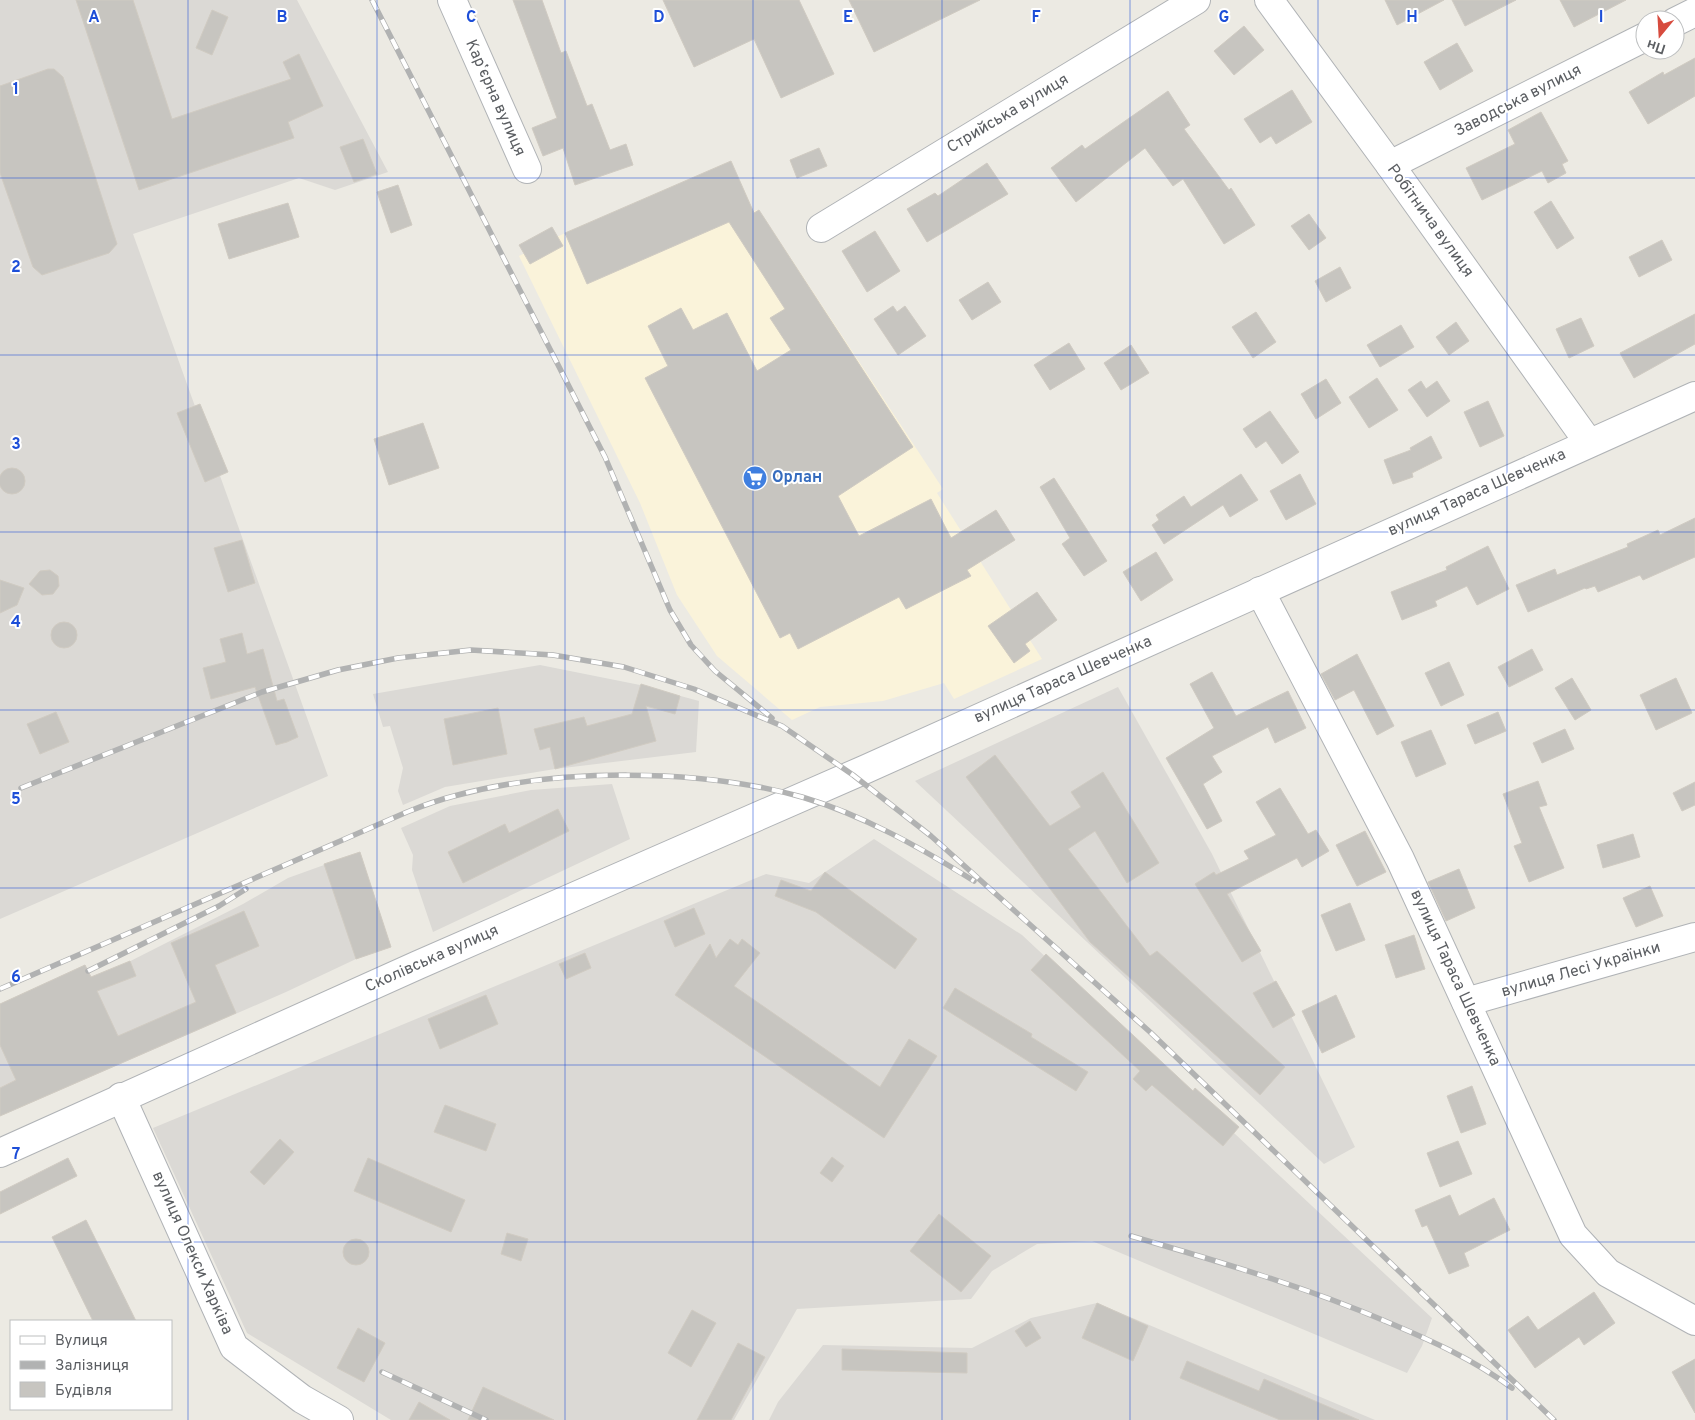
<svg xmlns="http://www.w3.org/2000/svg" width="1695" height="1420" viewBox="0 0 1695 1420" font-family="Overpass,sans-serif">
	<rect width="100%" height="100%" fill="#eceae3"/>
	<polygon fill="#faf3da" points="731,161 753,211 759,210 943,489 937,493 1042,659 954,699 944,683 883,701 820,707 792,720 717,656 677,595 640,503 519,256 565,233"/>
	<g fill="#dbd9d5">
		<polygon points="0,0 297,0 388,172 335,190 299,178 133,234 328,776 0,919"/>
		<polygon points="540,665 640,685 699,701 696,752 555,769 445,787 403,805 398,791 403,768 390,726 383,727 373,694"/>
		<polygon points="1118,687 1212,854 1355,1147 1324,1164 915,781"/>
		<polygon points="612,784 630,839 433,932 412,870 413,855 401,828 450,806 531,790"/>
		<polygon points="874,839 1022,935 1432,1318 1422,1346 1407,1373 1092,1241 1037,1244 992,1271 971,1299 797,1309 734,1420 391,1420 247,1333 153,1128 766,874 809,883"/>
		<polygon points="360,852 391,947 356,959 286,992 3,1115 0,1107 0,1004 85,965 93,980 243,904 288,878"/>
		<polygon points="1097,1303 1375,1420 769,1420 778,1402 823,1345 972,1348 1031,1318"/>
	</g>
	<g fill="#c7c5c0" stroke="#d0cbc2">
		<polygon points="76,0 133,0 172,119 291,79 283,62 299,54 323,106 288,122 294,138 139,190"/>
		<polygon points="513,0 542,0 561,53 566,51 587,106 592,104 610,150 626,144 633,165 575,185 563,148 543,156 532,128 557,118"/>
		<polygon points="663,0 799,0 834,74 781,98 754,39 694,67"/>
		<polygon points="849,0 980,0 874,52"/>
		<polygon points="1385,0 1444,0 1397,25"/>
		<polygon points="1452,0 1516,0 1465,26"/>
		<polygon points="1560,0 1626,0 1574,27"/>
		<polygon points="212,10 228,17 212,55 196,48"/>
		<polygon points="1244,26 1264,50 1234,75 1214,51"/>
		<polygon points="1457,43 1473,71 1440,90 1424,62"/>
		<polygon points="1695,58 1695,96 1648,124 1629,92 1663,72 1664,75"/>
		<polygon points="48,69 54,69 63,77 117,244 109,253 42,275 33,267 0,173 0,86"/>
		<polygon points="1292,90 1312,122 1276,144 1271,136 1260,143 1244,119"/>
		<polygon points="1168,91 1190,125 1184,129 1229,190 1231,188 1255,225 1224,244 1183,179 1173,186 1145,148 1076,202 1051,168 1082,145 1085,149"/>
		<polygon points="1541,112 1568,161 1562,164 1566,173 1548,183 1542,171 1482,200 1466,168 1515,144 1508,130"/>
		<polygon points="363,139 377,174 354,182 340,147"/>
		<polygon points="819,148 827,166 797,178 790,160"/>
		<polygon points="731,161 754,213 759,210 913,447 838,496 859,536 931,499 951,538 996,510 1015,540 967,570 971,576 906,609 899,597 798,649 790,633 780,638 645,378 668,366 648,326 681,308 693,330 727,313 757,371 791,350 770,318 785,309 729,222 587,284 565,233"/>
		<polygon points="987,163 1008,194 927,242 907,209 935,193 938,196"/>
		<polygon points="398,185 412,225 391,233 377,192"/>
		<polygon points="1551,201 1574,238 1557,249 1534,212"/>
		<polygon points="288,203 299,237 229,259 218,224"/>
		<polygon points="1309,214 1326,238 1309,250 1291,226"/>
		<polygon points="552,227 563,246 530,264 519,245"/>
		<polygon points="875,231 900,271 867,292 842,251"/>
		<polygon points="1662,240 1672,260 1639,277 1629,257"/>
		<polygon points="1340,267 1351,288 1326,302 1315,281"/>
		<polygon points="988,282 1001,302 972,320 959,300"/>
		<polygon points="893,306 897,312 905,306 926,336 898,355 874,319"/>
		<polygon points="1256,312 1276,342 1253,358 1232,327"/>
		<polygon points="1695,314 1695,344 1634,378 1620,353"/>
		<polygon points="1581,318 1594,346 1569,358 1556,329"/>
		<polygon points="1456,322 1469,341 1449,355 1436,337"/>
		<polygon points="1401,325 1414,347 1380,367 1367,345"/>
		<polygon points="1069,343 1085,369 1050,390 1034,365"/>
		<polygon points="1131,345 1149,373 1121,390 1104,363"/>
		<polygon points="1377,378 1398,410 1369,428 1349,397"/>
		<polygon points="1326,379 1341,403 1316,419 1301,394"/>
		<polygon points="1421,381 1426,389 1437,381 1450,401 1427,417 1408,390"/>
		<polygon points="1488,401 1504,436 1480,447 1464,412"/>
		<polygon points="200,404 228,472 205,482 177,413"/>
		<polygon points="1270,411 1299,452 1282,464 1266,441 1256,448 1243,429"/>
		<polygon points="423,423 439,468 389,485 374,439"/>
		<polygon points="1431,436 1442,458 1412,473 1413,477 1393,484 1384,460 1411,450 1410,448"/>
		<circle cx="12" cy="481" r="13"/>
		<polygon points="1241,474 1258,500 1230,517 1223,505 1164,544 1152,525 1159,520 1156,515 1184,496 1191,507"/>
		<polygon points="1300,474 1316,504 1286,520 1270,491"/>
		<polygon points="1054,478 1107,561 1084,576 1062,544 1070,538 1040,487"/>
		<polygon points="1695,518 1695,557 1643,580 1640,575 1598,592 1595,586 1586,589 1585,588 1528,612 1516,585 1555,569 1557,575 1628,547 1627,544 1658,530 1660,535"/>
		<polygon points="242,540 255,583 228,592 214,548"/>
		<polygon points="1488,546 1509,589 1477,605 1467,586 1435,601 1437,606 1402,620 1391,592 1447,570 1446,567"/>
		<polygon points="1156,552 1173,580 1141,601 1123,572"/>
		<polygon points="50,570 58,576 59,586 53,594 42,595 29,584 40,571"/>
		<polygon points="0,580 24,588 17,605 0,613"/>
		<polygon points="1037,592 1057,620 1025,644 1030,651 1014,663 988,626"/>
		<circle cx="64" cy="635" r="13"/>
		<polygon points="242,633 247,654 263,649 277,701 284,699 298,737 287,742 276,745 255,687 211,699 203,668 226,662 220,639"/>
		<polygon points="1532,649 1543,670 1509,687 1498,667"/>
		<polygon points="1357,654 1394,726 1377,735 1354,690 1335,700 1321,674"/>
		<polygon points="1449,662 1464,695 1441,706 1425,673"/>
		<polygon points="1212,672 1236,716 1288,691 1306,728 1275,743 1268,727 1212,756 1222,772 1203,784 1222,821 1207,829 1166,758 1214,728 1190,684"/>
		<polygon points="1572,678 1591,710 1575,720 1555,688"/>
		<polygon points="1676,678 1692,713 1656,730 1640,695"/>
		<polygon points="641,684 680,696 675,714 646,706 656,741 555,769 550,747 540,750 534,729 584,717 587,726 632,714"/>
		<polygon points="498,708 507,754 453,765 444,719"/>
		<polygon points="56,712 69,742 40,754 27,724"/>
		<polygon points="1498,712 1506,731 1475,744 1467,725"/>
		<polygon points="1565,729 1574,749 1542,763 1533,743"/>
		<polygon points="1431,730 1446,764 1416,777 1401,742"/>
		<polygon points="995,755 1050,826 1081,807 1071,792 1103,772 1159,863 1127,883 1095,831 1068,849 1150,956 1157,951 1285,1067 1260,1095 1090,942 966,777"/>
		<polygon points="1538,781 1547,805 1539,807 1564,868 1529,882 1514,846 1522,843 1503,794"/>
		<polygon points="1695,782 1695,805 1682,811 1673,793"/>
		<polygon points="1280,788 1308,834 1316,830 1329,851 1302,867 1297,858 1227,894 1261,951 1242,962 1195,884 1214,872 1216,875 1249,859 1244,851 1276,835 1256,802"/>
		<polygon points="558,809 569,831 463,883 448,852 505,824 509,833"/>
		<polygon points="1365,831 1386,872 1357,886 1336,845"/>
		<polygon points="1633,834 1640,857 1603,868 1597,845"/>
		<polygon points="360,852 391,947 356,959 324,864"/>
		<polygon points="1459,869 1475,908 1446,921 1428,882"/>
		<polygon points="825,872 917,939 895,969 816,912 775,896 781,880 811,891"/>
		<polygon points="1650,886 1663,916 1636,927 1623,898"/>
		<polygon points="1350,903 1365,940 1336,951 1321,915"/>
		<polygon points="694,908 705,934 675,947 664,921"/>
		<polygon points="244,911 259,946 215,965 236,1013 0,1116 0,1088 16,1080 0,1045 0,1004 85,965 91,977 130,961 136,976 97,991 118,1036 196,1002 171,943"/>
		<polygon points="1414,935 1425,969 1396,978 1385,945"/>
		<polygon points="730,939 738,945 742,939 760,953 734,986 880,1087 909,1039 937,1056 884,1138 675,995 710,944 716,958"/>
		<polygon points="585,953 591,968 566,979 559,964"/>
		<polygon points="1046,954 1193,1091 1195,1088 1239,1127 1223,1146 1152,1085 1146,1091 1133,1079 1140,1071 1031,970"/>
		<polygon points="1276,981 1295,1015 1273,1028 1253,993"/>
		<polygon points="955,988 1032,1034 1031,1037 1088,1072 1076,1091 943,1008"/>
		<polygon points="486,995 498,1024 440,1049 428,1019"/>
		<polygon points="1336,995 1355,1037 1322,1053 1302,1011"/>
		<polygon points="1472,1086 1486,1124 1461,1133 1447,1096"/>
		<polygon points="445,1105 496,1124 486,1151 434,1132"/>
		<polygon points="280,1139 294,1152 264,1185 250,1172"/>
		<polygon points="1458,1141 1472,1174 1440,1187 1427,1153"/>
		<polygon points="832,1157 844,1166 832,1182 820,1173"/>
		<polygon points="68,1158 77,1176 0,1214 0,1192"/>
		<polygon points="368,1158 465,1200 451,1232 354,1191"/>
		<polygon points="1450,1195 1459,1216 1494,1198 1510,1230 1464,1253 1469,1266 1449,1274 1427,1225 1422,1227 1415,1210"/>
		<polygon points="939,1214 991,1256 961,1292 910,1251"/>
		<polygon points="86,1220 136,1321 93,1321 52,1237"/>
		<polygon points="507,1233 528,1239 521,1261 501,1254"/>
		<circle cx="356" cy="1252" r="13"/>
		<polygon points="1594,1292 1615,1323 1584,1345 1579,1337 1535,1368 1508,1330 1528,1316 1538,1330"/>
		<polygon points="1097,1303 1148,1326 1133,1361 1082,1338"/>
		<polygon points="692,1310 716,1323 691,1367 668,1353"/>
		<polygon points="1030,1321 1041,1338 1026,1347 1015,1331"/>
		<polygon points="358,1328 385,1343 364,1382 337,1368"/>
		<polygon points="738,1343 765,1357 731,1420 697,1420"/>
		<polygon points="842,1349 967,1353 967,1373 842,1370"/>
		<polygon points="1695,1359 1695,1413 1672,1372"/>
		<polygon points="1187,1361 1259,1391 1264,1379 1359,1420 1280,1420 1180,1378"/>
		<polygon points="483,1387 554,1420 468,1420"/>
		<polygon points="419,1402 450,1420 409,1420"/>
	</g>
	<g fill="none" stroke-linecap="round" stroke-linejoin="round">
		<defs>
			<g id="minor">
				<polyline points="452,0 527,169"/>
				<polyline points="1269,0 1390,165 1589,443"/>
				<polyline points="1675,22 1695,12"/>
				<polyline points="1390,165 1645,37"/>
				<polyline points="821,228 1196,0"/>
				<polyline points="1260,591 1400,859 1573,1235 1608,1273 1695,1321"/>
				<polyline points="1466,1002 1695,937"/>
				<polyline points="121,1097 234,1347 302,1399 339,1420"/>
				<polyline points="0,1153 418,965 866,769 1695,396"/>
			</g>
		</defs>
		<use href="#minor" stroke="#b0b3b6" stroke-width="30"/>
		<use href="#minor" stroke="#fff" stroke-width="28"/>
		<defs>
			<g id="rail">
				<polyline points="372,0 605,457 670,610 691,645 715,671 772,718"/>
				<polyline points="21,788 262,692 338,670 398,658 471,650 553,655 624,667 694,689 782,726 853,775 931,836 1150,1032 1554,1420"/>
				<polyline points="88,971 219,906 246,889"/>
				<path d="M 0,989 L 407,812 C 422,806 438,800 454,796 C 556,768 699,768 802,797 C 863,815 921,848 974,881"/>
				<path d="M 1131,1236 C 1217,1261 1303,1286 1385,1321 C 1430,1340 1473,1359 1512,1388"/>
				<polyline points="382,1372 486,1420"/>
			</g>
		</defs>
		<use href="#rail" stroke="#b1b2b2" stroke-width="5.5"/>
		<use href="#rail" stroke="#fff" stroke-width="4" stroke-dasharray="11" stroke-linecap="butt"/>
	</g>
	<path fill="none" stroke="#1d4ed8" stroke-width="1" stroke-opacity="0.55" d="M 188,0 L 188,1420M 377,0 L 377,1420M 565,0 L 565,1420M 753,0 L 753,1420M 942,0 L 942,1420M 1130,0 L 1130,1420M 1318,0 L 1318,1420M 1507,0 L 1507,1420M 0,178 L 1695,178M 0,355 L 1695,355M 0,532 L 1695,532M 0,710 L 1695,710M 0,888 L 1695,888M 0,1065 L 1695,1065M 0,1242 L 1695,1242"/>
	<defs>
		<symbol id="supermarket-disc" viewBox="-11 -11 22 22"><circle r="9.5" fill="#3f7fe0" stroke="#fff"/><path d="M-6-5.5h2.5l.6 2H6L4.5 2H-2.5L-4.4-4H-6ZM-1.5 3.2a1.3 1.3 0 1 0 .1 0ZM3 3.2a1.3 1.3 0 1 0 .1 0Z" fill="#fff"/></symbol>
	</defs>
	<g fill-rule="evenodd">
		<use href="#supermarket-disc" x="741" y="464" width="28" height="28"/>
	</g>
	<g text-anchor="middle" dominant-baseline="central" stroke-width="4" stroke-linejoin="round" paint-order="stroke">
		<g font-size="16" fill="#5b5e62" stroke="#fff">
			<text transform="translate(495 98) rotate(66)">Карʼєрна вулиця</text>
			<text transform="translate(1518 101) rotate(-27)">Заводська вулиця</text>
			<text transform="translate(1008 114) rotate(-31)">Стрийська вулиця</text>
			<text transform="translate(1430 221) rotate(54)">Робітнича вулиця</text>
			<text transform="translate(1477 493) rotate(-24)">вулиця Тараса Шевченка</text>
			<text transform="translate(1063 680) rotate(-24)">вулиця Тараса Шевченка</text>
			<text transform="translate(432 959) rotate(-24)">Сколівська вулиця</text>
			<text transform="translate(1581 970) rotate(-16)">вулиця Лесі Українки</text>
			<text transform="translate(1455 978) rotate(65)">вулиця Тараса Шевченка</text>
			<text transform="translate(192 1253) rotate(66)">вулиця Олекси Харківа</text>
		</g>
		<g font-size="16" font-weight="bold" fill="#366cbe" stroke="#fff" text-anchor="start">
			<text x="772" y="478">Орлан</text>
		</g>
	</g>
	<g font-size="16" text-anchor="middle" font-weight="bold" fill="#1d4ed8" stroke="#fff" stroke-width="4" stroke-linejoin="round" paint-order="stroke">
		<text x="94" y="22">A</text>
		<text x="282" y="22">B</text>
		<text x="471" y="22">C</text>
		<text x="659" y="22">D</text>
		<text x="848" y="22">E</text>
		<text x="1036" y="22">F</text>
		<text x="1224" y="22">G</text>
		<text x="1412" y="22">H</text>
		<text x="1601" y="22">I</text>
		<text x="16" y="94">1</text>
		<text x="16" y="272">2</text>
		<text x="16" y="449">3</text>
		<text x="16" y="627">4</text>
		<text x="16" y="804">5</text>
		<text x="16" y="982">6</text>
		<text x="16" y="1159">7</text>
	</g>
	<rect x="10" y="1320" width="162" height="90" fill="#ffffff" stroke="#bdbfc0"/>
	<rect x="20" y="1336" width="25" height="8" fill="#ffffff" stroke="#bdbfc0"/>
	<text x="55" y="1345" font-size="15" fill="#5b5e62">Вулиця</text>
	<rect x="20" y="1361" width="25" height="8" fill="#b1b2b2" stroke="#bdbfc0"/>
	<text x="55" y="1370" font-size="15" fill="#5b5e62">Залізниця</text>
	<rect x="20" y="1382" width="25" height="15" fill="#c7c5c0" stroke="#bdbfc0"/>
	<text x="55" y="1395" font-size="15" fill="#5b5e62">Будівля</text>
	<g transform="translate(1660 35) rotate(198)"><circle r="24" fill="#ffffff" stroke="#bdbfc0"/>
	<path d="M0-4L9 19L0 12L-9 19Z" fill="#d74b3e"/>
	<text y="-8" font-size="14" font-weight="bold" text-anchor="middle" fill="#5b5e62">Пн</text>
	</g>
</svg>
